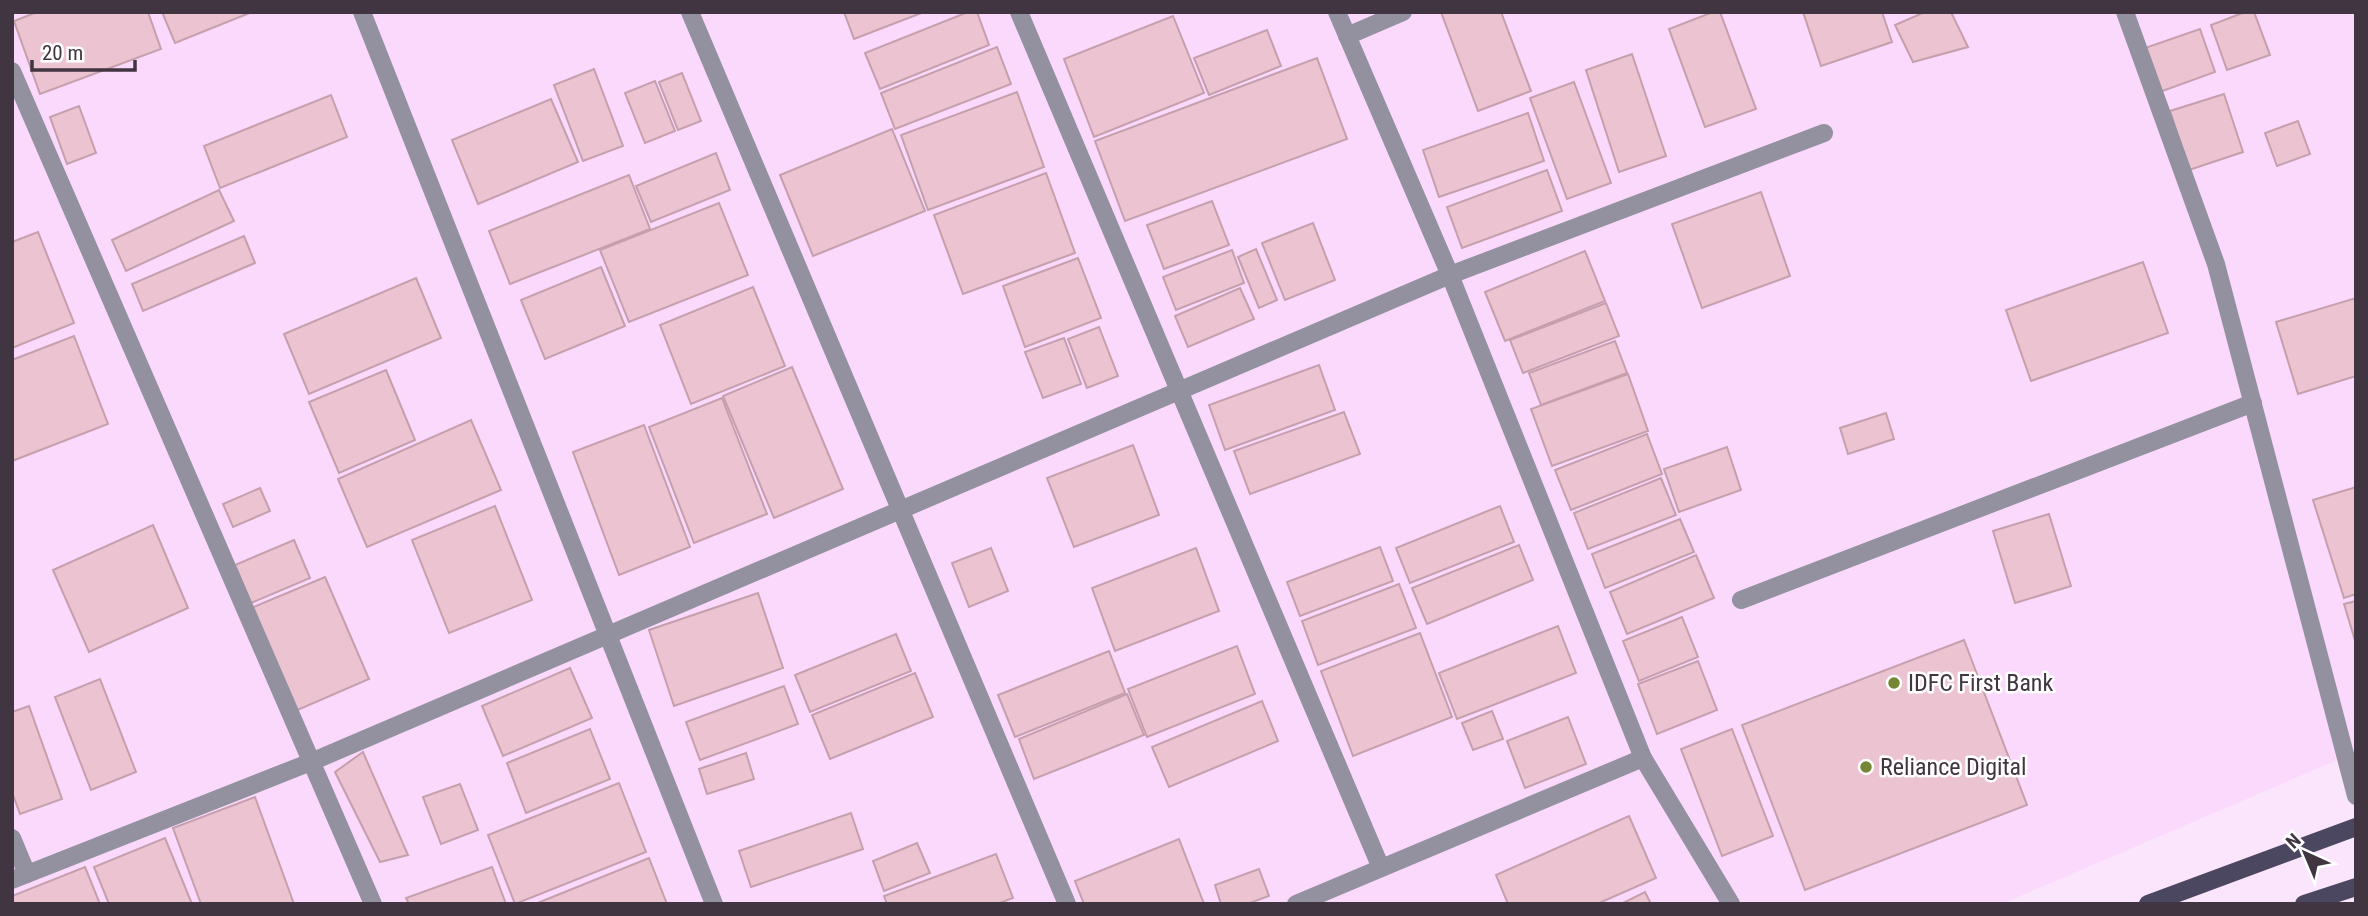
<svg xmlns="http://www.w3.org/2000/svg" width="2368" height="916" viewBox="0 0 2368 916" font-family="'Roboto Condensed',sans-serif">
	<rect width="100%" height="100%" fill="#fbe5fd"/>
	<polygon fill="#fad9fd" points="12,12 2356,12 2356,752 2002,904 12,904"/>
	<g fill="#ebc3d1" stroke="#c69fad" stroke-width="2">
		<polygon points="37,12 148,12 161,49 40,94 14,21"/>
		<polygon points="162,12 252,12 175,43"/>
		<polygon points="844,12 924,12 854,39"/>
		<polygon points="968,12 977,12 989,45 880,89 865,53"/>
		<polygon points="1441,12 1501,12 1531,91 1478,111"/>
		<polygon points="1713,12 1720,12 1756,109 1705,127 1669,29"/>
		<polygon points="1803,12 1882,12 1892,42 1821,66"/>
		<polygon points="1925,12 1951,12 1968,47 1913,62 1895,25"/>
		<polygon points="2245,12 2254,12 2270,55 2227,70 2211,25"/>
		<polygon points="1173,16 1204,93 1094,137 1064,59"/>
		<polygon points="2200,29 2215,72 2157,93 2142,49"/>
		<polygon points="1267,30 1281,66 1209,95 1194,58"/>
		<polygon points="997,47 1011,84 895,129 881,93"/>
		<polygon points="1632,54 1666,156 1619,172 1586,70"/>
		<polygon points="1317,58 1347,139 1125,221 1095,141"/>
		<polygon points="594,69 623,146 583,161 554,85"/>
		<polygon points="682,73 701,121 678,130 659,82"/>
		<polygon points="655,81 675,131 645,143 625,93"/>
		<polygon points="1574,82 1611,183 1567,199 1530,98"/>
		<polygon points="1017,92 1044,167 928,210 901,135"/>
		<polygon points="2224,94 2243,152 2189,170 2170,111"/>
		<polygon points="331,95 347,137 220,188 204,146"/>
		<polygon points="551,99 578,162 478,204 452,140"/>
		<polygon points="79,106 96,153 67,164 50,117"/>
		<polygon points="1528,113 1544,161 1439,197 1423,150"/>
		<polygon points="2298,121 2310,154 2277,166 2265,133"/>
		<polygon points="892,129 925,211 813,256 780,175"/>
		<polygon points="716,153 730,190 651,222 636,186"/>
		<polygon points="1547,170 1562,211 1462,248 1447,207"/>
		<polygon points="1046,173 1075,253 963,294 934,215"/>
		<polygon points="629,175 650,229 510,284 489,231"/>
		<polygon points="219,190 234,221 126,271 112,240"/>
		<polygon points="1761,192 1790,276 1702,308 1672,224"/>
		<polygon points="1212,201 1229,245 1164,269 1147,225"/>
		<polygon points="719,203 748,275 629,322 600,250"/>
		<polygon points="1313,223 1335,280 1285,300 1262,243"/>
		<polygon points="38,232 74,323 12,348 12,242"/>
		<polygon points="244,236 255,263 143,311 132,284"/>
		<polygon points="1256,249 1277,300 1259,308 1238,257"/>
		<polygon points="1232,250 1244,283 1176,310 1163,277"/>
		<polygon points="1585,251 1605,301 1505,341 1485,292"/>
		<polygon points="1078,258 1101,318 1025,347 1003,286"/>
		<polygon points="2143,262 2168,333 2031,381 2006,310"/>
		<polygon points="601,267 625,326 545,359 521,300"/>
		<polygon points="416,278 441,338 309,394 284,334"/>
		<polygon points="753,287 785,366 691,404 660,325"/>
		<polygon points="1240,288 1254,319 1188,347 1175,316"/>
		<polygon points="2356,298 2356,376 2298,394 2276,322"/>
		<polygon points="1606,303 1619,336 1523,373 1510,340"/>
		<polygon points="1099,327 1118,376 1087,388 1068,339"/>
		<polygon points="74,336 108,424 12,461 12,360"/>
		<polygon points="1064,338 1081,384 1043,398 1025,352"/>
		<polygon points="1615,341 1627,373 1541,405 1529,373"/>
		<polygon points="1319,365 1335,410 1225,450 1209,405"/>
		<polygon points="792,367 843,489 774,518 723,396"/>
		<polygon points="386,370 415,440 339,473 309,402"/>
		<polygon points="1628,374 1648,431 1552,466 1531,409"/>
		<polygon points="722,398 767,514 694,543 649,427"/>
		<polygon points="1344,412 1360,454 1250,494 1234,451"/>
		<polygon points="1886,413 1894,439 1848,454 1840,428"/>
		<polygon points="471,420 501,490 367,547 338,479"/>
		<polygon points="644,425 690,547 619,575 573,452"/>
		<polygon points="1647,434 1662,474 1571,510 1555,470"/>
		<polygon points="1133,445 1159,515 1074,547 1047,478"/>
		<polygon points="1727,447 1741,490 1679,512 1664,469"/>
		<polygon points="1661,478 1676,515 1588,549 1574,513"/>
		<polygon points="2356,487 2356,594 2344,598 2313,500"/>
		<polygon points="260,488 270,511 233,527 223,504"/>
		<polygon points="495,506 532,600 449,633 412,540"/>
		<polygon points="1500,506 1514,542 1410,583 1396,548"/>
		<polygon points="2049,514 2071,586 2015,603 1993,531"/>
		<polygon points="1680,519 1694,552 1605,588 1592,554"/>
		<polygon points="153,525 188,608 89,652 53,570"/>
		<polygon points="294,540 310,578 251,603 235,565"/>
		<polygon points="1519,545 1533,580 1427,624 1412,588"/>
		<polygon points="1380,547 1393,581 1300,616 1287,582"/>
		<polygon points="991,548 1008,591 969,607 952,563"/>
		<polygon points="1196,548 1219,611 1115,651 1092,588"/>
		<polygon points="1696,555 1714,598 1627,634 1610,592"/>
		<polygon points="325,577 369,679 293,712 249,609"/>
		<polygon points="1399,584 1416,628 1318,665 1302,621"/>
		<polygon points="758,593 783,668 674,706 649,630"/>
		<polygon points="2356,601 2356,644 2344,604"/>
		<polygon points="1682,617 1698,657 1639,681 1623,641"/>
		<polygon points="1558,626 1576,673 1457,719 1439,673"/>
		<polygon points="1420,633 1452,717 1353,756 1321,671"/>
		<polygon points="896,634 911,671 810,712 795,675"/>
		<polygon points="1964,640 2027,805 1805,890 1742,725"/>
		<polygon points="1237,646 1255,694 1147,737 1128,689"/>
		<polygon points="1109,651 1125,693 1015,737 998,695"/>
		<polygon points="1698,661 1717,710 1657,734 1638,684"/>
		<polygon points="570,668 592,718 503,756 482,706"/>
		<polygon points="915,673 933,717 830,759 812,715"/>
		<polygon points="100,679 136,772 91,790 55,697"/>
		<polygon points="784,686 798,724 700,760 686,722"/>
		<polygon points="1127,694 1144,735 1034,779 1019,739"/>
		<polygon points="1262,701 1278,741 1169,787 1152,747"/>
		<polygon points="29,706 62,799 20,814 12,792 12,712"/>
		<polygon points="1492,711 1503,739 1473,750 1462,723"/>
		<polygon points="1568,717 1586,764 1525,788 1507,741"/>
		<polygon points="590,729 610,779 526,813 507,763"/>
		<polygon points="1732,729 1773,836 1722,856 1681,749"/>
		<polygon points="363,752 408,855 380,862 335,772"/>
		<polygon points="746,753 754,779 707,794 699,769"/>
		<polygon points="619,783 646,852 515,904 488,835"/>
		<polygon points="460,784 478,830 441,844 423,797"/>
		<polygon points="255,797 294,904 201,904 173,828"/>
		<polygon points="851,813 863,849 751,887 739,851"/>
		<polygon points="1629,816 1656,878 1597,904 1508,904 1496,875"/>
		<polygon points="165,838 192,904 109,904 94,867"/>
		<polygon points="1179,839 1204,904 1084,904 1075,881"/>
		<polygon points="917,843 930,873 884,891 873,861"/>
		<polygon points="996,854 1013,898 997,904 887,904 884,896"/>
		<polygon points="649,858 667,904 535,904"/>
		<polygon points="85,867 100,904 14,904 12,896"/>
		<polygon points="492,867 506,904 409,904 406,898"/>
		<polygon points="1259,869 1269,896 1247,904 1221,904 1215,885"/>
		<polygon points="1645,892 1651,904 1621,904"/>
	</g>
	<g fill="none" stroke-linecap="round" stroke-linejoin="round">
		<g stroke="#9391a0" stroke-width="18">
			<polyline points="362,12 714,904"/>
			<polyline points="690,12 1067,904"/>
			<polyline points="1019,12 1381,868"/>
			<polyline points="1337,12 1450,275 1643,758 1731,904"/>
			<polyline points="2125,12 2216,264 2356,796"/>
			<polyline points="1347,36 1403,12"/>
			<polyline points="12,71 373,904"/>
			<polyline points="1741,600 2253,403"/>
			<polyline points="12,838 27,874"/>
			<polyline points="12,880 311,762 1450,275 1824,133"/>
			<polyline points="1296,904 1643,758"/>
		</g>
		<g stroke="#4b4760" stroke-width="18">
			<polyline points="2148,904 2356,827"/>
			<polyline points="2304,904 2356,887"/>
		</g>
	</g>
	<g fill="#758635" stroke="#fff" stroke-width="2.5">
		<circle cx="1894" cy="683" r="7"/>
		<circle cx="1866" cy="767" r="7"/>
	</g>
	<g text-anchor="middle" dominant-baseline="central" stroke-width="5" stroke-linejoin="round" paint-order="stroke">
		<g font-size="24" fill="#403541" stroke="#fff" text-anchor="start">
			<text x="1908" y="683">IDFC First Bank</text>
			<text x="1880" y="767">Reliance Digital</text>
		</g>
	</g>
	<rect width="2368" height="916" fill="none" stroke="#403541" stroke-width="28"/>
	<g transform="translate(2305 853) rotate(316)" stroke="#ffffff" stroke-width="5" paint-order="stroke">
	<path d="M0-5L12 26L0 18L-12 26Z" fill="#403541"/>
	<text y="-10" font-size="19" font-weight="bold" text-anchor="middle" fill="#403541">N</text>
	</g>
	<path d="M32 60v10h103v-10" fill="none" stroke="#403541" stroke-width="3.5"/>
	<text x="42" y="60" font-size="21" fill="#403541" stroke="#ffffff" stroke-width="5" paint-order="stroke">20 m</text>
</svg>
